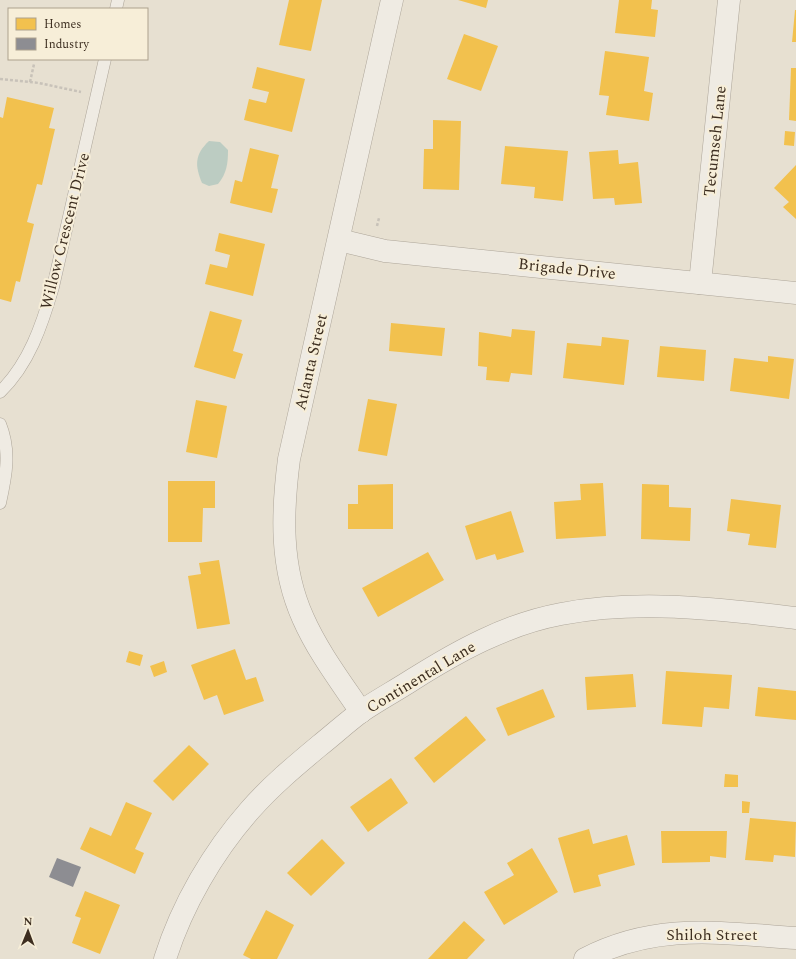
<svg xmlns="http://www.w3.org/2000/svg" width="796" height="959" viewBox="0 0 796 959" font-family="Spectral,serif">
	<rect width="100%" height="100%" fill="#e7e0d1"/>
	<path fill="#bcccc2" d="M 209,141 L 220,142 L 228,150 C 228,163 227,173 218,184 L 209,186 L 202,183 C 195,166 194,155 209,141 Z"/>
	<g fill="#f2c14e">
		<polygon points="289,0 322,0 311,51 279,45"/>
		<polygon points="458,0 488,0 486,8"/>
		<polygon points="619,0 652,0 651,9 658,10 655,37 615,33"/>
		<polygon points="795,10 796,10 796,42 792,42"/>
		<polygon points="464,34 498,46 481,91 447,79"/>
		<polygon points="605,51 649,57 644,91 653,93 649,121 606,115 609,96 599,95"/>
		<polygon points="257,67 305,79 292,132 244,120 249,99 266,103 269,92 252,88"/>
		<polygon points="791,68 796,68 796,121 789,120"/>
		<polygon points="7,97 54,108 49,128 55,129 42,185 37,184 27,222 34,224 20,282 16,281 11,302 0,299 0,117 3,118"/>
		<polygon points="433,120 461,121 459,190 423,189 424,149 433,149"/>
		<polygon points="785,131 795,132 794,146 784,145"/>
		<polygon points="505,146 568,151 563,201 534,198 535,187 501,184"/>
		<polygon points="250,148 279,155 271,188 278,189 272,213 230,203 235,180 242,182"/>
		<polygon points="618,150 619,164 638,162 642,203 615,205 614,198 593,199 589,152"/>
		<polygon points="796,165 796,219 783,207 789,202 774,188"/>
		<polygon points="219,233 265,244 253,296 205,284 210,264 227,268 230,255 215,251"/>
		<polygon points="210,311 242,320 233,351 243,354 235,379 194,367"/>
		<polygon points="391,323 445,328 442,356 389,351"/>
		<polygon points="512,329 535,331 532,375 511,373 509,382 486,380 487,367 478,366 479,332 511,337"/>
		<polygon points="602,337 629,340 624,385 563,378 567,343 601,346"/>
		<polygon points="660,346 706,350 704,381 657,377"/>
		<polygon points="768,356 794,359 789,399 730,391 734,358 768,362"/>
		<polygon points="368,399 397,404 387,456 358,451"/>
		<polygon points="196,400 227,406 217,458 186,452"/>
		<polygon points="168,481 215,481 215,508 203,508 202,542 168,542"/>
		<polygon points="603,483 606,536 556,539 554,502 581,500 580,484"/>
		<polygon points="393,484 393,529 348,529 348,504 358,504 358,485"/>
		<polygon points="642,484 669,485 669,507 691,508 690,541 641,539"/>
		<polygon points="731,499 781,505 776,548 748,545 750,534 727,531"/>
		<polygon points="511,511 524,552 497,560 495,554 476,560 465,526"/>
		<polygon points="428,552 444,580 378,617 362,588"/>
		<polygon points="219,560 230,624 197,629 188,576 201,574 199,563"/>
		<polygon points="235,649 246,680 256,677 264,701 224,715 217,695 204,700 191,665"/>
		<polygon points="129,651 143,655 140,666 126,662"/>
		<polygon points="164,661 167,672 154,677 150,666"/>
		<polygon points="666,671 732,675 729,709 704,707 702,727 662,724"/>
		<polygon points="633,674 636,707 587,710 585,677"/>
		<polygon points="758,687 796,691 796,720 755,716"/>
		<polygon points="543,689 555,717 508,736 496,708"/>
		<polygon points="466,716 486,740 434,783 414,758"/>
		<polygon points="189,745 209,764 173,801 153,781"/>
		<polygon points="725,774 738,775 738,787 724,787"/>
		<polygon points="391,778 408,803 368,832 350,807"/>
		<polygon points="742,801 750,802 749,813 742,813"/>
		<polygon points="126,802 152,813 135,849 144,853 135,874 80,849 90,827 111,836"/>
		<polygon points="750,818 796,822 795,857 774,855 773,862 745,860"/>
		<polygon points="589,829 593,844 627,835 635,865 598,875 601,886 574,893 558,838"/>
		<polygon points="661,831 727,831 726,858 710,856 710,862 662,863"/>
		<polygon points="322,839 345,863 311,896 287,873"/>
		<polygon points="532,848 558,892 504,925 484,892 514,875 507,863"/>
		<polygon points="85,891 120,905 100,954 72,943 81,918 75,916"/>
		<polygon points="266,910 294,925 277,959 251,959 243,955"/>
		<polygon points="464,921 485,940 467,959 428,959"/>
	</g>
	<polygon fill="#8d8d92" points="57,858 81,867 73,887 49,877"/>
	<g fill="none" stroke-linecap="round" stroke-linejoin="round">
		<defs>
			<g id="service">
				<polyline points="116,9 118,0"/>
				<path d="M 0,392 C 29,364 42,325 53,287 L 105,59"/>
				<path d="M 0,424 C 11,451 6,476 0,503"/>
			</g>
			<g id="minor">
				<polyline points="339,240 385,251 796,293"/>
				<polyline points="700,283 729,0"/>
				<path d="M 361,712 C 341,682 318,652 303,618 C 280,567 282,513 289,459 L 392,0"/>
				<path d="M 165,959 C 182,905 213,852 250,810 C 271,786 295,766 319,746 C 333,735 347,722 362,711 C 378,700 395,691 412,680 C 458,651 507,624 561,614 C 639,599 718,609 796,618"/>
				<path d="M 585,959 C 656,922 720,933 796,938"/>
			</g>
		</defs>
		<use href="#service" stroke="#ada599" stroke-width="13"/>
		<use href="#minor" stroke="#ada599" stroke-width="23"/>
		<g stroke="#c8c2b9" stroke-width="2.5" stroke-dasharray="3 2" stroke-linecap="butt">
			<polyline points="0,79 39,83 81,92"/>
			<polyline points="30,82 34,64"/>
			<polyline points="377,226 379,218"/>
		</g>
		<use href="#service" stroke="#efebe3" stroke-width="12"/>
		<use href="#minor" stroke="#efebe3" stroke-width="22"/>
	</g>
	<g text-anchor="middle" dominant-baseline="central" stroke-width="4" stroke-linejoin="round" paint-order="stroke">
		<g font-size="16" fill="#3d2e20" stroke="#f7eed8">
			<text transform="translate(715 141) rotate(-84)">Tecumseh Lane</text>
			<text transform="translate(65 231) rotate(-76)">Willow Crescent Drive</text>
			<text transform="translate(567 269) rotate(6)">Brigade Drive</text>
			<text transform="translate(311 362) rotate(-77)">Atlanta Street</text>
			<text transform="translate(421 677) rotate(-31)">Continental Lane</text>
			<text x="712" y="935">Shiloh Street</text>
		</g>
	</g>
	<rect x="8" y="8" width="140" height="52" fill="#f7eed8" stroke="#ada18e"/>
	<rect x="16" y="18" width="20" height="12" fill="#f2c14e" stroke="#ada18e"/>
	<text x="44" y="28" font-size="12" fill="#3d2e20">Homes</text>
	<rect x="16" y="38" width="20" height="12" fill="#8d8d92" stroke="#ada18e"/>
	<text x="44" y="48" font-size="12" fill="#3d2e20">Industry</text>
	<g transform="translate(28 931) rotate(1)" stroke="#f7eed8" stroke-width="3" paint-order="stroke">
	<path d="M0-3L7 15L0 10L-7 15Z" fill="#3d2e20"/>
	<text y="-6" font-size="11" font-weight="bold" text-anchor="middle" fill="#3d2e20">N</text>
	</g>
</svg>
